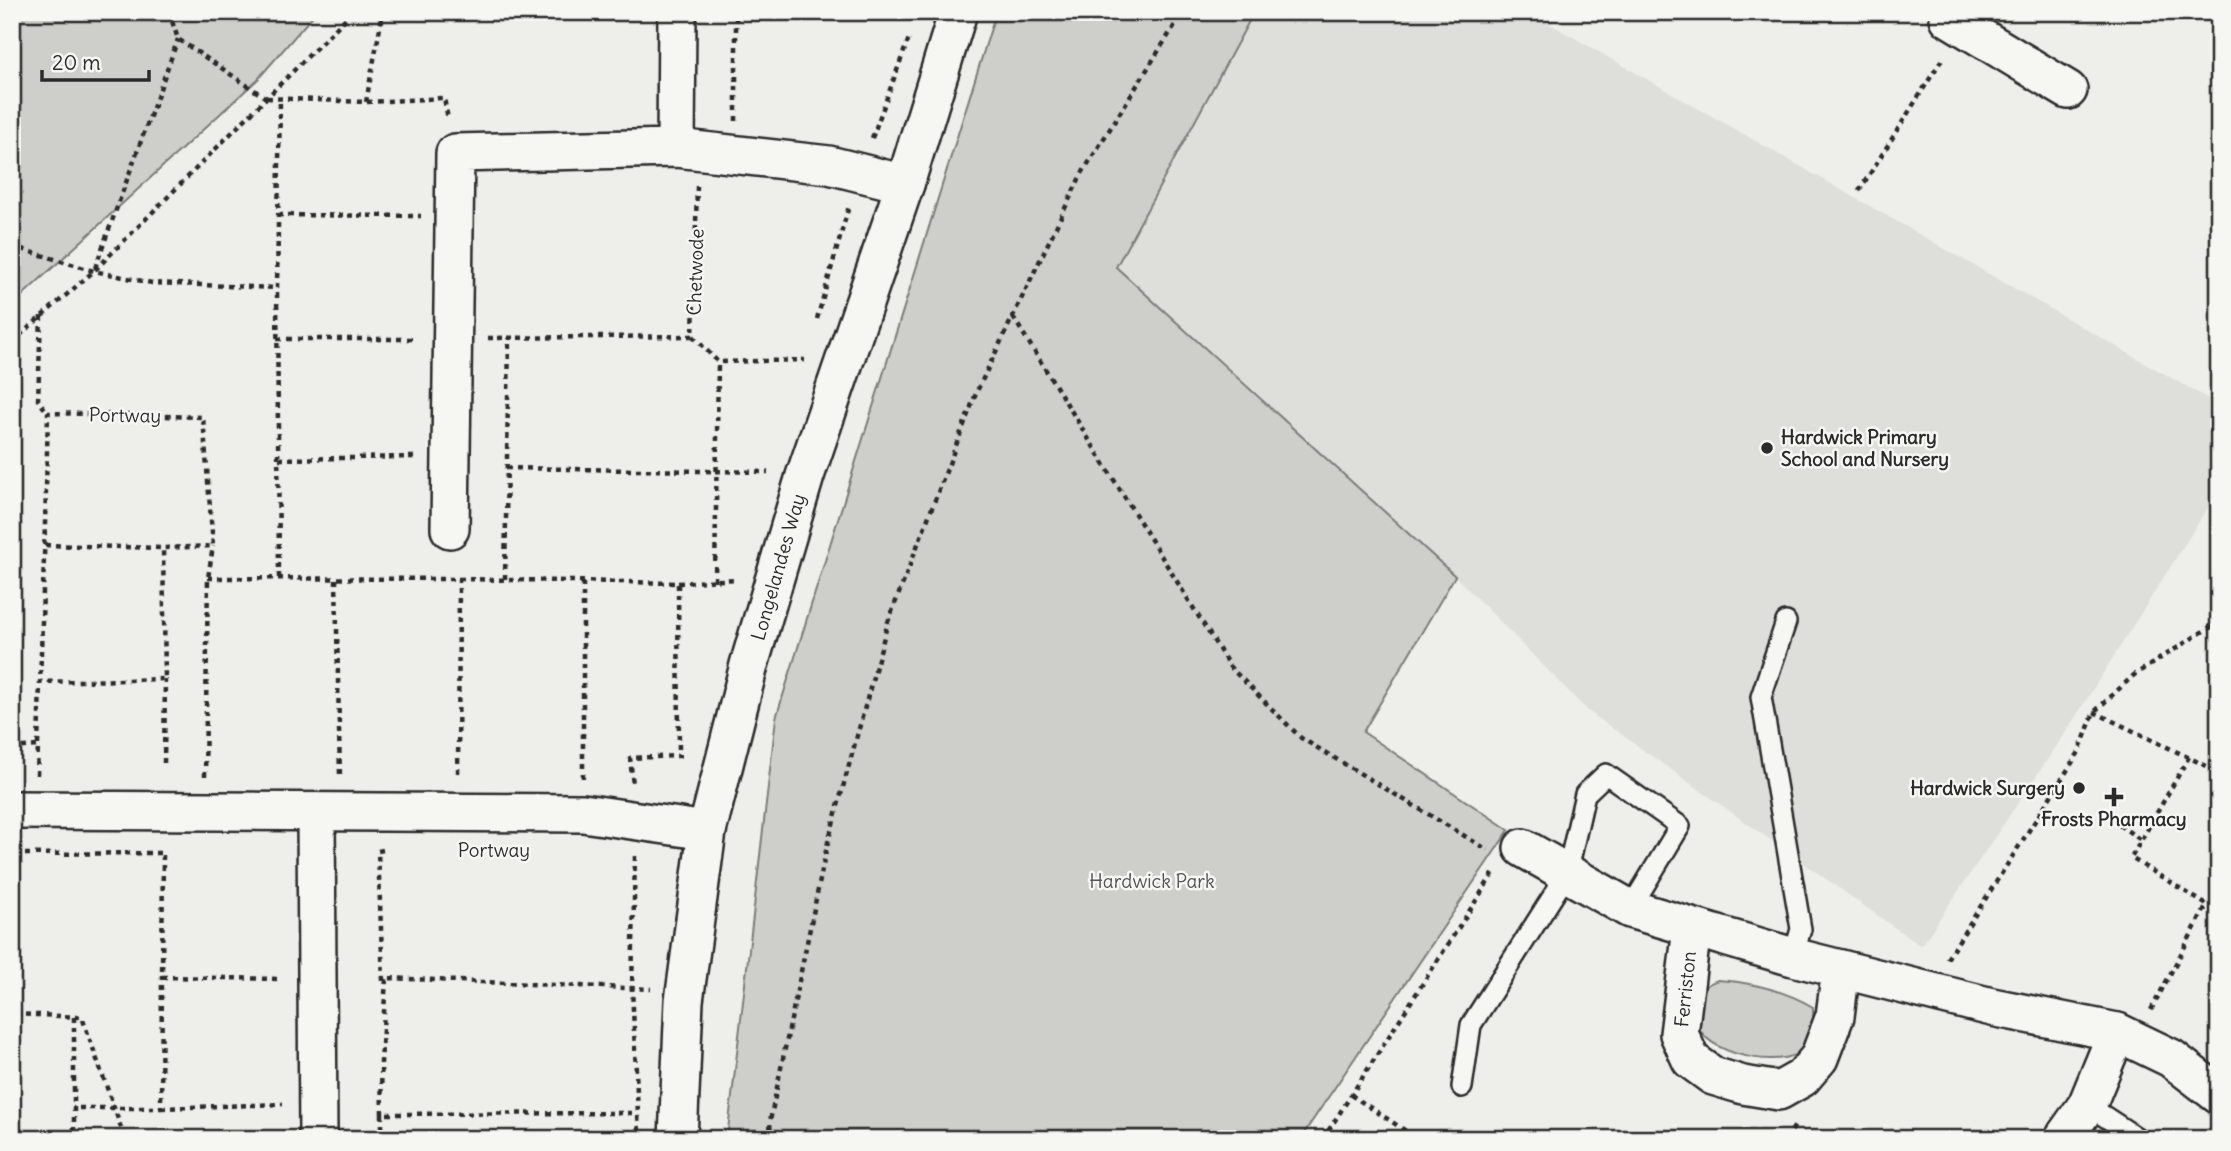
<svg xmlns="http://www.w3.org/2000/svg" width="2231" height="1151" viewBox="0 0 2231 1151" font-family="Delius,sans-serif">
	<rect width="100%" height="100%" fill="#eeeeea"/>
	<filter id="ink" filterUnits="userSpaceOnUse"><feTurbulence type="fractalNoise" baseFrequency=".0143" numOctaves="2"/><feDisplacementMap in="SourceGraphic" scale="14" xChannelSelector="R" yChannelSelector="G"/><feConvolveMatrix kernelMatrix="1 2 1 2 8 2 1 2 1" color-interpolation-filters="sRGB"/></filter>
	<g filter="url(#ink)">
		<polygon fill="#dededb" points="1254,12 1529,12 2219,405 2219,490 2064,735 1921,946 1588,711 1455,576 1115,267"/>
		<g fill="#cececa" stroke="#7c7c7a" stroke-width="2">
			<polygon points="12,12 316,12 258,79 12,305"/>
			<polygon points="996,12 1254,12 1116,267 1455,576 1363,732 1509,830 1300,1139 727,1139 776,718"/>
			<path d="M 1718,980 C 1751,982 1785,991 1813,1007 C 1813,1019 1814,1033 1808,1044 C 1791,1073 1711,1056 1699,1028 C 1695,1019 1696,1011 1697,1001 C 1699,990 1708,983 1718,980 Z"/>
		</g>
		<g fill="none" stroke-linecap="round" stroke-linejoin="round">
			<defs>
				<g id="service">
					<polyline points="1786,622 1761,697 1801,929 1793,957"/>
					<polyline points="1462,1087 1471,1025 1567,874 1585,794 1606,774 1680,826 1630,909"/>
					<polyline points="2087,1105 2139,1139"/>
				</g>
				<g id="minor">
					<polyline points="1953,12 1949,18 2068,90"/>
					<polyline points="676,148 677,12"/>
					<polyline points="450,529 455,153 676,148 829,165 905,184"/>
					<polyline points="12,810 583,813 707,831"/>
					<polyline points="316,812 318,1139"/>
					<polyline points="1523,848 1630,909 1793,957 1992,1007 2117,1032 2171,1058 2219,1095"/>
					<polyline points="1692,928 1679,1034 1691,1060 1713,1076 1743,1085 1779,1091 1802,1078 1819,1058 1835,1016 1841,969"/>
					<polyline points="678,1139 684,1001 707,831 749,665 805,476 905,184 958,12"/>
					<polyline points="2063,1139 2087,1105 2117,1032"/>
				</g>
			</defs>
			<use href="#service" stroke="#2b2b2b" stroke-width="24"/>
			<use href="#minor" stroke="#2b2b2b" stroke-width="42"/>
			<g stroke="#2b2b2b" stroke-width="4.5" stroke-dasharray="5 5" stroke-linecap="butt">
				<polyline points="169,12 178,39 266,98"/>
				<polyline points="267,98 366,102 444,98 448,119"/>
				<polyline points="366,102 383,12"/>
				<polyline points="736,121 736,12"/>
				<polyline points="872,138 909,38"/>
				<polyline points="1859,191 1944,56"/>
				<polyline points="278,215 421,216"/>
				<polyline points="12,246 94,271 152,283 277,288"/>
				<polyline points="95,268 178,39"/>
				<polyline points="41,316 38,400 48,413"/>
				<polyline points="1013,317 1230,667 1301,738 1488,850"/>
				<polyline points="817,319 849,206"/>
				<polyline points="693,336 718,362 805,360"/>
				<polyline points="488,338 693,336 697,186"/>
				<polyline points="277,339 416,339"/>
				<polyline points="12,342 94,271 352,12"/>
				<polyline points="279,459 414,457"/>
				<polyline points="506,468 768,472"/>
				<polyline points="45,545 163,548"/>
				<polyline points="208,578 459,579 458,778"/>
				<polyline points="279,578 277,288 280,99"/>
				<polyline points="336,579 340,777"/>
				<polyline points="459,579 678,583 679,756 630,758 633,785"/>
				<polyline points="505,579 509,338"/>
				<polyline points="715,581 718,362"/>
				<polyline points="678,583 736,579"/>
				<polyline points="2094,712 2219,772"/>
				<polyline points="12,748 38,746"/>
				<polyline points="164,763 165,679"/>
				<path d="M 37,775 C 41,654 45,534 48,413 L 203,417 L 213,546 L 163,548 L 165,679 L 40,682"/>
				<polyline points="205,776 208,578 213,546"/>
				<polyline points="583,778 583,580"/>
				<polyline points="2119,825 2141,840"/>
				<polyline points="383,850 378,851 383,981"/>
				<polyline points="15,854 163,853 161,1108 73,1108"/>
				<polyline points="635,856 632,988 639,1134"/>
				<polyline points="1947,959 2079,752 2094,712 2134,675 2210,627 2219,629"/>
				<polyline points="162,977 280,979"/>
				<polyline points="2151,1010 2207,905 2131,858 2189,757"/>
				<polyline points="12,1014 15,1014 13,854"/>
				<polyline points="15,1014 82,1017 125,1139"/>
				<polyline points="74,1017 74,1139"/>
				<polyline points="1351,1095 1418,1139"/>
				<polyline points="161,1108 283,1104"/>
				<polyline points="382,1114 381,1063 386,978 651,989"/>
				<polyline points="382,1139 382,1114 637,1113"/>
				<polyline points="771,1139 770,1121 827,846 888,622 977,391 1081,175 1183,12"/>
				<polyline points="1323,1139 1495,871"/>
				<polyline points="1786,1139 1796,1124"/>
			</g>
			<use href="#service" stroke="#f6f6f2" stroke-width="19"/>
			<use href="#minor" stroke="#f6f6f2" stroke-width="37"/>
		</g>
	</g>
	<g fill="#2b2b2b" stroke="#f6f6f2" stroke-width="2.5">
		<circle cx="1767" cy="448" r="7"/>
		<circle cx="2079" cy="788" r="7"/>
		<path d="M2110.5 786.5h7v7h7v7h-7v7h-7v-7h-7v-7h7z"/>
	</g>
	<g text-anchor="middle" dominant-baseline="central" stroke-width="5" stroke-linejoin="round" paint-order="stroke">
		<g font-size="19" fill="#2b2b2b" stroke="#f6f6f2">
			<text transform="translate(695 272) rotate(-88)">Chetwode</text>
			<text transform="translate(125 415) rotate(1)">Portway</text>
			<text transform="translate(778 567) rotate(-74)">Longelandes Way</text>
			<text x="494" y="850">Portway</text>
			<text transform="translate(1685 989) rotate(-84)">Ferriston</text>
		</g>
		<g font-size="19" font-weight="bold" fill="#2b2b2b" stroke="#f6f6f2" text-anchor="start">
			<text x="1781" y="437">Hardwick Primary<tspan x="1781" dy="22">School and Nursery</tspan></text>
			<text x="2065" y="788" text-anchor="end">Hardwick Surgery</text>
			<text x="2114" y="819" text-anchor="middle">Frosts Pharmacy</text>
		</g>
		<g font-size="19" fill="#545453" stroke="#f6f6f2">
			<text x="1152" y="881">Hardwick Park</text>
		</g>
	</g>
	<rect width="2231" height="1151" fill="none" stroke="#f6f6f2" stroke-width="42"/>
	<rect x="21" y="21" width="2189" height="1109" fill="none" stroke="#2b2b2b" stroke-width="2.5" filter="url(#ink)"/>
	<path d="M42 70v10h107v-10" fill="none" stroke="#2b2b2b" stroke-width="3.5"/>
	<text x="52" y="70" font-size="21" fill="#2b2b2b" stroke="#f6f6f2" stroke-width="5" paint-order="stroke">20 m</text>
</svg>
